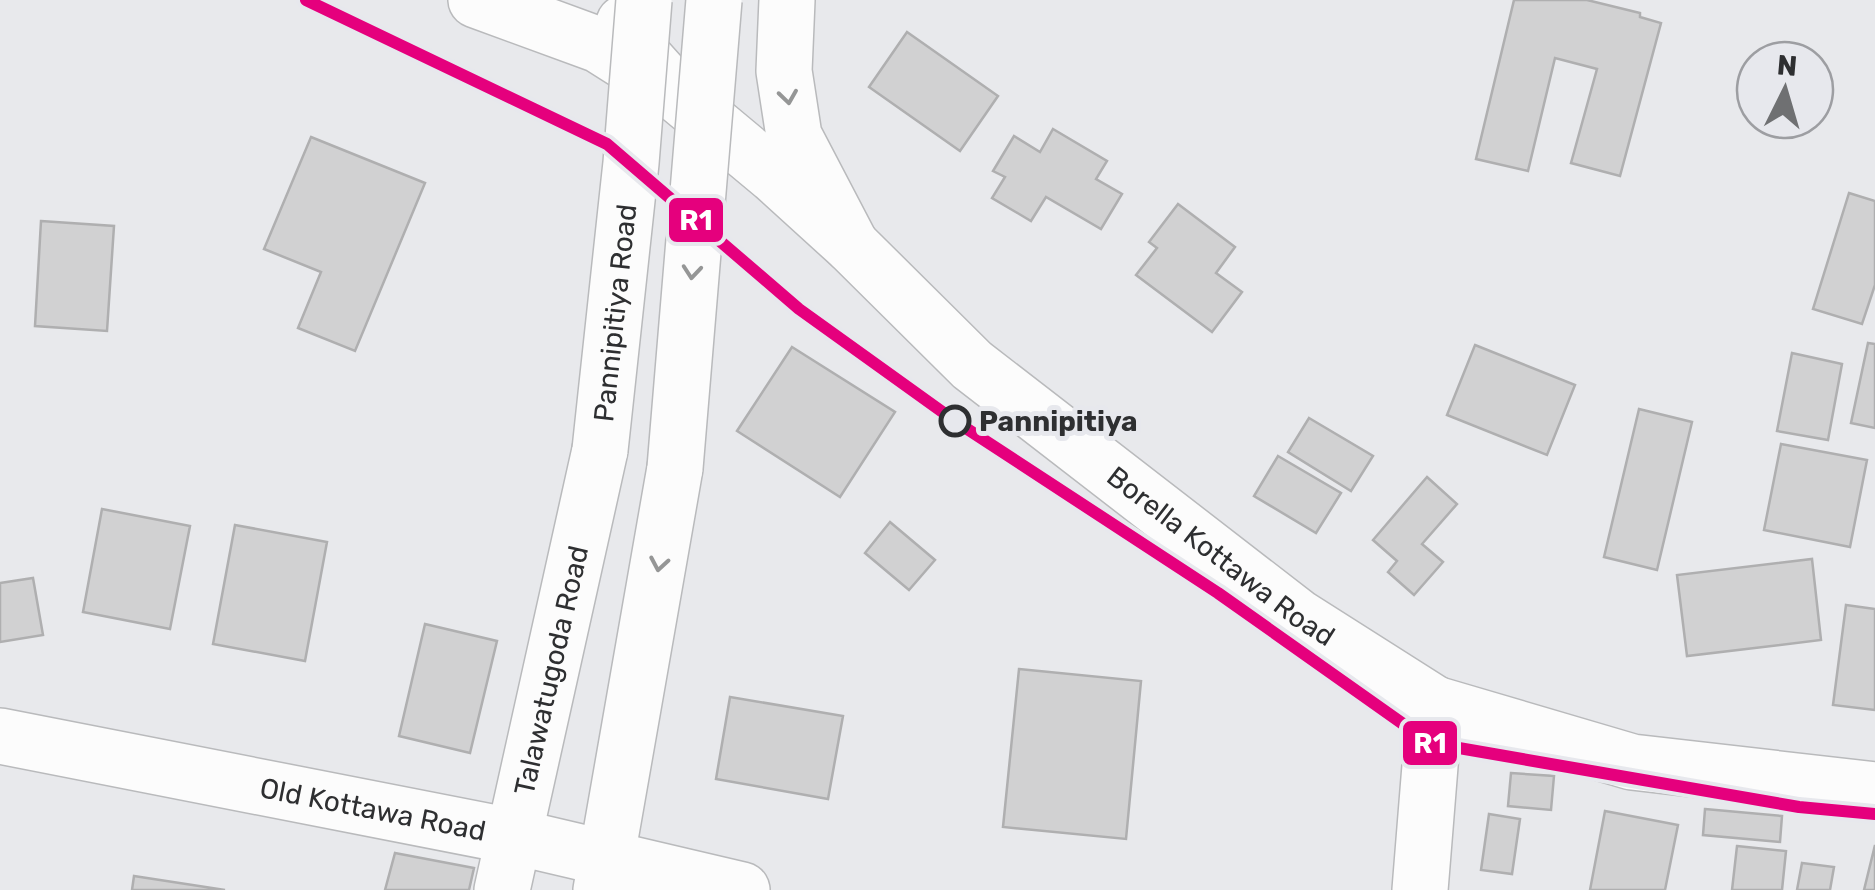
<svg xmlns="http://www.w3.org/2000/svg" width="1875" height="890" viewBox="0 0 1875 890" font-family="Rubik,sans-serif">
	<rect width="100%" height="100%" fill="#e8e9ec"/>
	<g fill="#d1d1d2" stroke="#afafb0" stroke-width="2.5">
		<polygon points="1514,0 1587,0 1640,13 1640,17 1661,23 1620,176 1571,163 1597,69 1555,58 1528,171 1476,159"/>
		<polygon points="907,32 998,96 960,151 869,87"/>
		<polygon points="1053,129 1107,161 1096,179 1122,194 1101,229 1046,197 1031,221 992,198 1005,177 993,171 1014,136 1040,152"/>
		<polygon points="311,137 425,183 355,351 298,328 321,272 264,249"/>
		<polygon points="1849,193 1875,201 1875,285 1862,324 1813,309"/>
		<polygon points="1178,204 1235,247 1216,273 1242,292 1212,332 1136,275 1157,248 1149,242"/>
		<polygon points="41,221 114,226 107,331 35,326"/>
		<polygon points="1868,343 1875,344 1875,428 1851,423"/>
		<polygon points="1475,345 1575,385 1547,455 1447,415"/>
		<polygon points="792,347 895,412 840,497 737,431"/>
		<polygon points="1792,353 1842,364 1828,440 1777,431"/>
		<polygon points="1639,409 1692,422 1657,570 1604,557"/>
		<polygon points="1309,418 1373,456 1351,491 1288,452"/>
		<polygon points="1781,444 1867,460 1850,547 1764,530"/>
		<polygon points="1278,456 1341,493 1316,533 1254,496"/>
		<polygon points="1427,477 1457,504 1422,544 1443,562 1414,595 1388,572 1397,561 1373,540"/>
		<polygon points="102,509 190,526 170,629 83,612"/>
		<polygon points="890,522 935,560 909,590 865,553"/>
		<polygon points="235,525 327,542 305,661 213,644"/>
		<polygon points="1812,559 1821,640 1687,656 1677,575"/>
		<polygon points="33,578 43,635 0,642 0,583"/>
		<polygon points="1846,605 1875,609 1875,710 1833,705"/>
		<polygon points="425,624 497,641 470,753 399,736"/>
		<polygon points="1019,669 1141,681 1126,839 1003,827"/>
		<polygon points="730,697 843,716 828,799 716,779"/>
		<polygon points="1511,773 1554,776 1551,810 1508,806"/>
		<polygon points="1705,809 1782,816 1780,842 1703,835"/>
		<polygon points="1605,811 1678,825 1665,890 1590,890"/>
		<polygon points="1489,814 1520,819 1512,874 1481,870"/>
		<polygon points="1875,845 1875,890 1864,890"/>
		<polygon points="1737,846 1786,851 1782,890 1732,890"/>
		<polygon points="395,853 474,868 469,890 385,890"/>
		<polygon points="1802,863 1834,867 1830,890 1797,890"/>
		<polygon points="134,876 225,890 132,890"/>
	</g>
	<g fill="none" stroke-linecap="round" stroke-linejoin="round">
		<defs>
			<g id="minor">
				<path id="s1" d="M 476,0 L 599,45 L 678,95 L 774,175 L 851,245 L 972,365 L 1298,617 L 1435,704 L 1420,890"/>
				<polyline points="1435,704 1632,762 1875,790"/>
			</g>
			<g id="tertiary">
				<path id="s2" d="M 0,736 L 516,837 L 742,890"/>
			</g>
			<g id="secondary">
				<polyline points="787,0 784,71 794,136 851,245"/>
				<polyline points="624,23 625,36 678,95"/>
			</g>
			<g id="primary">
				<path id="s3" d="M 502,890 L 600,450"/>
				<polyline points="601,890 675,468"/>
			</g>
		</defs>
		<use href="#minor" stroke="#b9babc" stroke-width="58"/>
		<use href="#tertiary" stroke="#b9babc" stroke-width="58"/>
		<use href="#secondary" stroke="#b9babc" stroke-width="58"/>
		<use href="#primary" stroke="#b9babc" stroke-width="58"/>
		<use href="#minor" stroke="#fcfcfc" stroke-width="55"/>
		<use href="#tertiary" stroke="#fcfcfc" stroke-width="55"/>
		<use href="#secondary" stroke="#fcfcfc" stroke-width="55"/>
		<use href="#primary" stroke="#fcfcfc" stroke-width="55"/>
		<defs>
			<g id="primary-bridge">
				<path id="s4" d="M 600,450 L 631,163 L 644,0"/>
				<polyline points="675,468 714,0"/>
			</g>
		</defs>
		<use href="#primary-bridge" stroke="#b9babc" stroke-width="58" stroke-linecap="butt"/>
		<use href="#primary-bridge" stroke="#fcfcfc" stroke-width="55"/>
		<defs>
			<polyline id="rail-1" points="306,0 607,144 799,309 955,421 1218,593 1430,743 1799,807 1875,814"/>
		</defs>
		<use href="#rail-1" stroke="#e7e8ed" stroke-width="20"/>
		<use href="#rail-1" stroke="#e5007d" stroke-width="12"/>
	</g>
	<defs><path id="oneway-chevron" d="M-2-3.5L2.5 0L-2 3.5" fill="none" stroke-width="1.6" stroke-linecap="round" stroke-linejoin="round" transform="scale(2.5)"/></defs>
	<g stroke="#959696">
		<use href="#oneway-chevron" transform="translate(788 97) rotate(82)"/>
		<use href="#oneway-chevron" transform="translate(692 272) rotate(95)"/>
		<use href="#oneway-chevron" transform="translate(659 564) rotate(100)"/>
	</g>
	<circle fill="#e7e8ed" stroke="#2e2f31" stroke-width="5" cx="955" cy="421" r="14"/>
	<g text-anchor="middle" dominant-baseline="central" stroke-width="10" stroke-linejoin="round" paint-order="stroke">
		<g font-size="28" fill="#2e2f31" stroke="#e7e8ed">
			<text stroke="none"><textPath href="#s4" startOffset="138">Pannipitiya Road</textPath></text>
			<text stroke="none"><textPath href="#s1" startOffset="938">Borella Kottawa Road</textPath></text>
			<text stroke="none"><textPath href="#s3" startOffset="225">Talawatugoda Road</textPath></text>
			<text stroke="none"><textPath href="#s2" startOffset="380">Old Kottawa Road</textPath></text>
		</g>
		<g font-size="28" font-weight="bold" fill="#2e2f31" stroke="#e7e8ed" text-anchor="start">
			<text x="979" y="421">Pannipitiya</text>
		</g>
	</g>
	<g stroke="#e7e8ed" stroke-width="4">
		<rect x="667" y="196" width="58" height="48" rx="10" fill="#e5007d"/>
		<rect x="1401" y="719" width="58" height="48" rx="10" fill="#e5007d"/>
	</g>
	<g font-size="28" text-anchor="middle" font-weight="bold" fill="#fff">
		<text x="696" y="230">R1</text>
		<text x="1430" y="753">R1</text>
	</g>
	<g transform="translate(1785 90) rotate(5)"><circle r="48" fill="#e7e8ed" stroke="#9d9ea2" stroke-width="2.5"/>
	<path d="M0-8L18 38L0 25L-18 38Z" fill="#6f7072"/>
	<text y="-15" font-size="28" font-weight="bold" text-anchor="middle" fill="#2e2f31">N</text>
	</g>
</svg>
